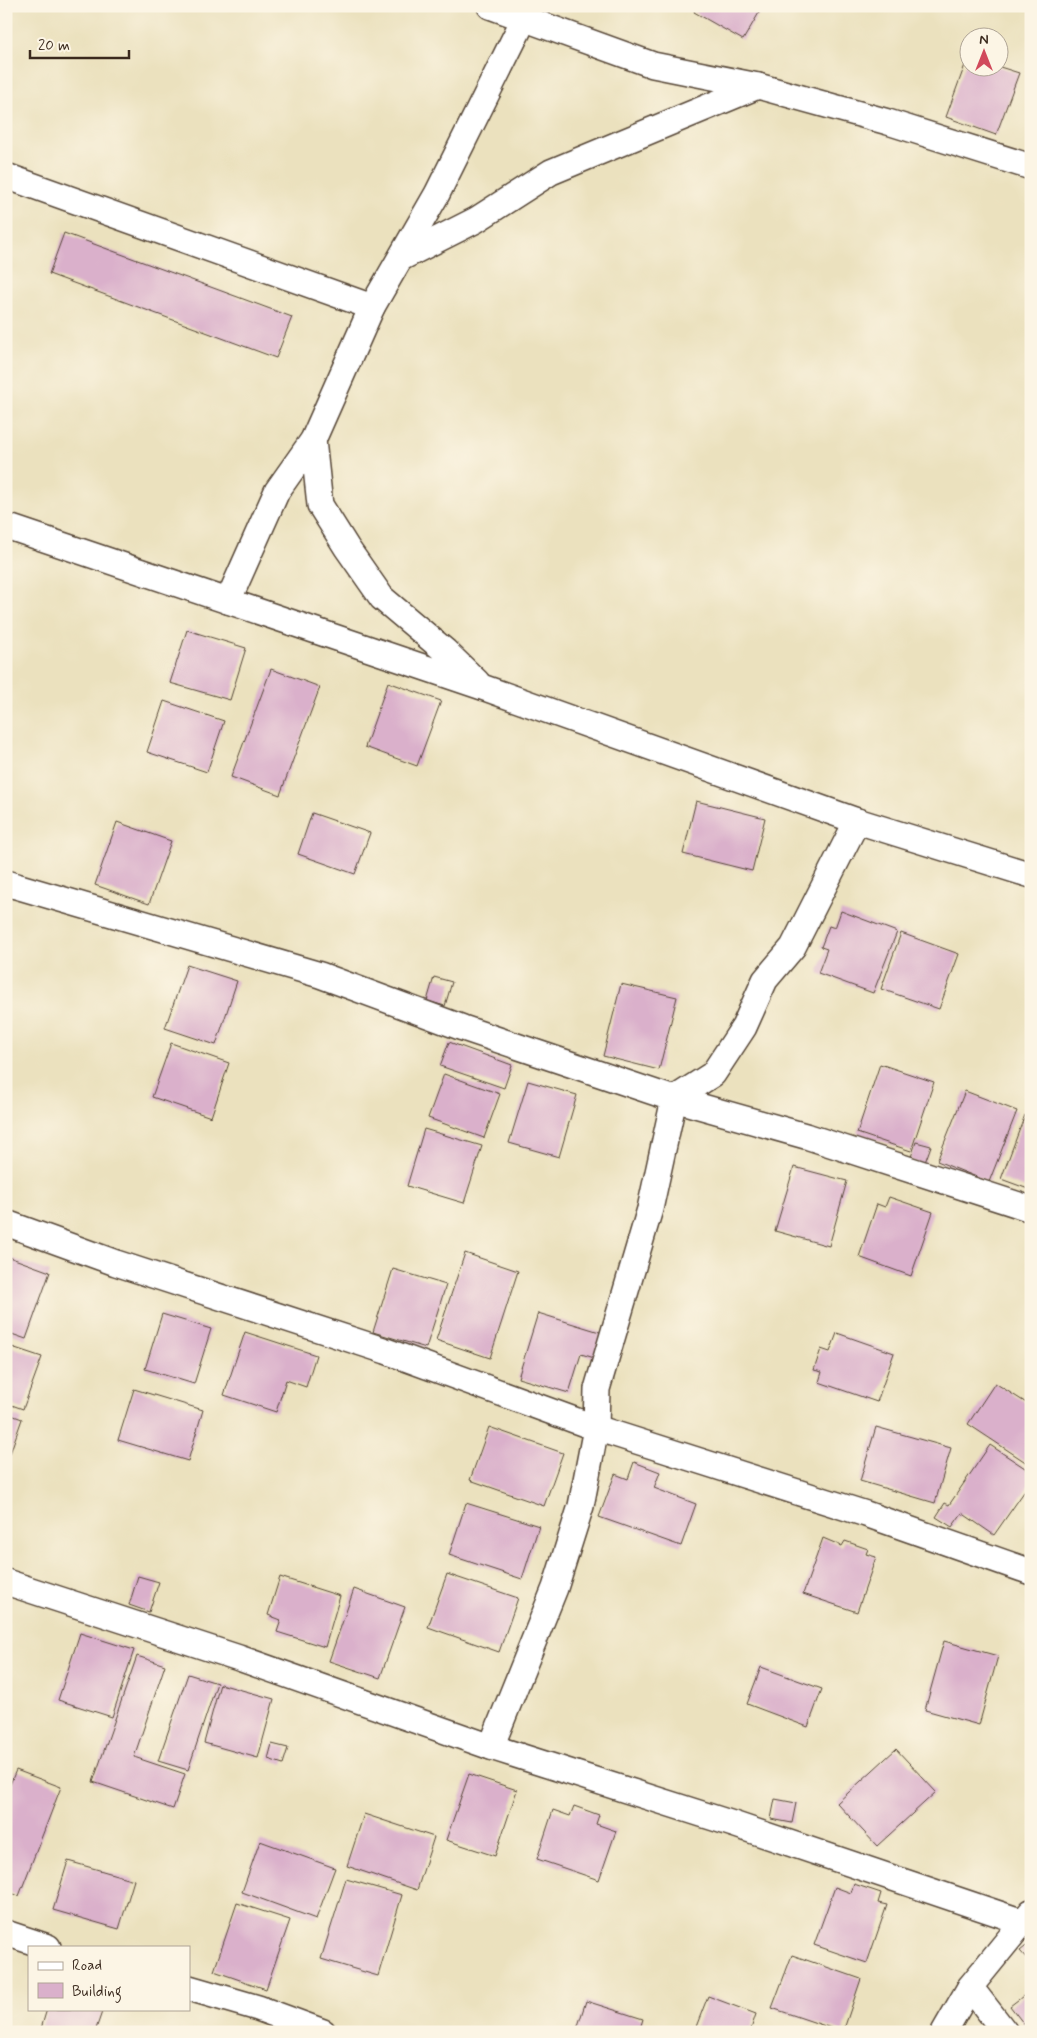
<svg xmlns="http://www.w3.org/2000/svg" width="1037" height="2038" viewBox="0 0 1037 2038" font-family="Mynerve,sans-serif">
	<rect width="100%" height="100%" fill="#fcf5e5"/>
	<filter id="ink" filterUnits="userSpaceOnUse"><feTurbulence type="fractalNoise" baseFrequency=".02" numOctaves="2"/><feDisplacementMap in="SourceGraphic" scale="10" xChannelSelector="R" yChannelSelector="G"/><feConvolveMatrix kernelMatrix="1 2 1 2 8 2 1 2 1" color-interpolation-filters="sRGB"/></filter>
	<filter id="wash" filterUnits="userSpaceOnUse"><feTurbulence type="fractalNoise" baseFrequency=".0096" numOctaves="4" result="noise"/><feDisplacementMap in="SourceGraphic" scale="20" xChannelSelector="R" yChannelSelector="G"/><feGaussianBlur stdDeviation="1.12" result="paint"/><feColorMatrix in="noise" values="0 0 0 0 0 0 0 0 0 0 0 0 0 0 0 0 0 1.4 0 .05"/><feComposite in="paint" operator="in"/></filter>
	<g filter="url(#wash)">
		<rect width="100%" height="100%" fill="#ebe1be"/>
		<g id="blocks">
			<g fill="#dab0cb">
				<polygon points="697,6 763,6 743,40 694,12"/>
				<polygon points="969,54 970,68 1000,67 1019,73 996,135 946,117"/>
				<polygon points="64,233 292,317 276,358 49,274"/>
				<polygon points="187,630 246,648 230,700 170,683"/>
				<polygon points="271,669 320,687 280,795 231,777"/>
				<polygon points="388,682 441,701 417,766 365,747"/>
				<polygon points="164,701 224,721 207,772 147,752"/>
				<polygon points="696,801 765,818 752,871 683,854"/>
				<polygon points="312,813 370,833 355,874 298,854"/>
				<polygon points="117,822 171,841 149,904 95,885"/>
				<polygon points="841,911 897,932 873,993 818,973 827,949 821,947 829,926 835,928"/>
				<polygon points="901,933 959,954 939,1009 881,989"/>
				<polygon points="187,965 237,981 216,1045 165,1028"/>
				<polygon points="434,977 452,982 445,1006 427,1001"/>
				<polygon points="621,984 677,997 659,1070 603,1056"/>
				<polygon points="449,1042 512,1065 504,1088 440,1066"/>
				<polygon points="171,1043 229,1063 211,1117 152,1097"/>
				<polygon points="880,1064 934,1082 911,1151 857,1133"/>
				<polygon points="444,1074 500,1094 484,1138 428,1118"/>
				<polygon points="528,1081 577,1095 559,1157 509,1143"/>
				<polygon points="965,1091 1017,1111 989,1182 937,1161"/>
				<polygon points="1025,1115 1031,1117 1031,1190 1001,1179"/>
				<polygon points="424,1129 482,1146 464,1203 407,1186"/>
				<polygon points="916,1142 931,1146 924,1165 910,1160"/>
				<polygon points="794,1167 847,1181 829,1246 775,1231"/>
				<polygon points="889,1197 933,1212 911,1276 859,1257 877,1204 885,1207"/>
				<polygon points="465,1253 518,1271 490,1358 436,1340"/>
				<polygon points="6,1256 50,1272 26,1339 6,1332"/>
				<polygon points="393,1269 446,1285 426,1348 373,1332"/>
				<polygon points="538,1313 606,1334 598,1359 581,1354 569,1393 518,1378"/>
				<polygon points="162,1314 211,1329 194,1384 145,1369"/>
				<polygon points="245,1332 316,1355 306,1387 286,1380 276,1412 224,1395"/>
				<polygon points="837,1333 894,1353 877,1402 819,1382 822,1372 814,1370 821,1349 830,1352"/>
				<polygon points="6,1345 42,1357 23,1409 6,1403"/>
				<polygon points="995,1383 1031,1406 1031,1457 1027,1463 968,1424"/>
				<polygon points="134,1389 203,1410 188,1461 118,1440"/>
				<polygon points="6,1413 22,1419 7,1462 6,1462"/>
				<polygon points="489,1427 563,1453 544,1506 470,1480"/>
				<polygon points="876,1427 951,1448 935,1503 860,1481"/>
				<polygon points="990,1445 1031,1472 1031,1482 994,1535 962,1513 952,1527 936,1517 945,1503 949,1505"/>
				<polygon points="634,1462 660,1472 654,1488 696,1504 681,1546 599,1517 615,1474 628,1479"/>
				<polygon points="466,1503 539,1526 522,1579 449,1555"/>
				<polygon points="823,1538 842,1546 845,1541 868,1549 866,1554 876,1557 857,1612 803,1594"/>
				<polygon points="447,1574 518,1598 499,1652 428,1627"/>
				<polygon points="138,1576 159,1582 149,1612 129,1605"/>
				<polygon points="280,1577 340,1596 325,1647 277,1632 281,1620 268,1615"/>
				<polygon points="354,1589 405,1607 380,1678 329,1661"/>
				<polygon points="80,1633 134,1650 112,1717 58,1700"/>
				<polygon points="944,1641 998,1656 979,1725 925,1710"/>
				<polygon points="137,1656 165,1665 134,1757 185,1774 173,1809 93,1782"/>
				<polygon points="761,1667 822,1689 808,1727 747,1704"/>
				<polygon points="188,1674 217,1683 188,1770 158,1761"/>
				<polygon points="220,1684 274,1699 258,1758 204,1743"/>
				<polygon points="272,1744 288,1748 283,1764 268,1759"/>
				<polygon points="896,1749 936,1792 877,1846 837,1803"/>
				<polygon points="16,1770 61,1787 19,1896 6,1891 6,1794"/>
				<polygon points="469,1774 517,1790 495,1856 446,1840"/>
				<polygon points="775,1799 796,1803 792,1823 771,1819"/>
				<polygon points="574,1806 599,1815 596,1824 616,1831 599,1880 537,1859 553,1810 570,1816"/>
				<polygon points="364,1814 434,1837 417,1890 347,1866"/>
				<polygon points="260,1841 335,1868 316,1919 242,1892"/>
				<polygon points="68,1861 134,1880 119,1929 53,1910"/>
				<polygon points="346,1879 402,1895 378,1976 321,1959"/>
				<polygon points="854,1884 881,1893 878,1903 887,1905 867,1963 814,1945 835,1887 851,1893"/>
				<polygon points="237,1903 290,1920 266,1989 214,1971"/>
				<polygon points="1031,1942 1031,1963 1020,1951"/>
				<polygon points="792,1955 861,1979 843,2032 772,2008"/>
				<polygon points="1031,1990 1031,2032 1030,2032 1010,2006"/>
				<polygon points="708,1996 756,2014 750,2032 694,2032"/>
				<polygon points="586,2001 643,2019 639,2032 576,2032"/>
				<polygon points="47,2009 103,2009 95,2032 40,2032"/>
			</g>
		</g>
	</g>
	<g filter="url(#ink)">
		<use href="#blocks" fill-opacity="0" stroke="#554536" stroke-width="1"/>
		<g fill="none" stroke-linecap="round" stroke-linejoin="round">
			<defs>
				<g id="street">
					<polyline points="490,6 653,65 758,86 888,122 1031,167"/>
					<polyline points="6,176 372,307"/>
					<polyline points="401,258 476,220 551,172 758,86"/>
					<polyline points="313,440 320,505 347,548 382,598 445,651 477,682"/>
					<polyline points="6,526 482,687 857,821 1031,875"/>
					<polyline points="228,601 277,491 313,440 372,307 437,194 524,19"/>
					<polyline points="6,883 320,975 463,1028 674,1099 809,1137 1031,1209"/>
					<polyline points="6,1223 116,1263 386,1351 596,1428 866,1514 1031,1572"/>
					<polyline points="6,1582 239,1658 491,1747 733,1824 1023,1922"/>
					<polyline points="491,1747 555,1588 581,1506 596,1428 597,1389 650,1209 674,1099 713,1074 744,1027 765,980 793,947 857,821"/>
					<polyline points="6,1933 48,1947"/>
					<polyline points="970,1987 1005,2032"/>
					<polyline points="189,1988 258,2008 323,2032"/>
					<polyline points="944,2032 970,1987 1031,1912"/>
				</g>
			</defs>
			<use href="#street" stroke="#554536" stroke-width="28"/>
			<use href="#street" stroke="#fff" stroke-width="25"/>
		</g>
	</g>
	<rect width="1037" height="2038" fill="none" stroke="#fcf5e5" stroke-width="25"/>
	<rect x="28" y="1946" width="162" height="65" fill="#fcf5e5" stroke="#afa495"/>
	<rect x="38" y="1962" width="25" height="8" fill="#ffffff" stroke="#afa495"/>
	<text x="72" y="1970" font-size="15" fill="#3b2a1e">Road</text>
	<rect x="38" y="1983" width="25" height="15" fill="#dab0cb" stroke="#afa495"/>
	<text x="72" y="1996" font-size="15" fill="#3b2a1e">Building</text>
	<g transform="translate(984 52)"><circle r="24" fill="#fcf5e5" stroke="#afa495"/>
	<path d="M0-4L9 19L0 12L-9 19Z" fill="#d1495b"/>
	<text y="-8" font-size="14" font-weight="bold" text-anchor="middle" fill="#3b2a1e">N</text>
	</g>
	<path d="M30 50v8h99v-8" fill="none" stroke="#3b2a1e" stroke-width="2.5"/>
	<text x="38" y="50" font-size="15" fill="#3b2a1e" stroke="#fcf5e5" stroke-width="4" paint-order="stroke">20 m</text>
</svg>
